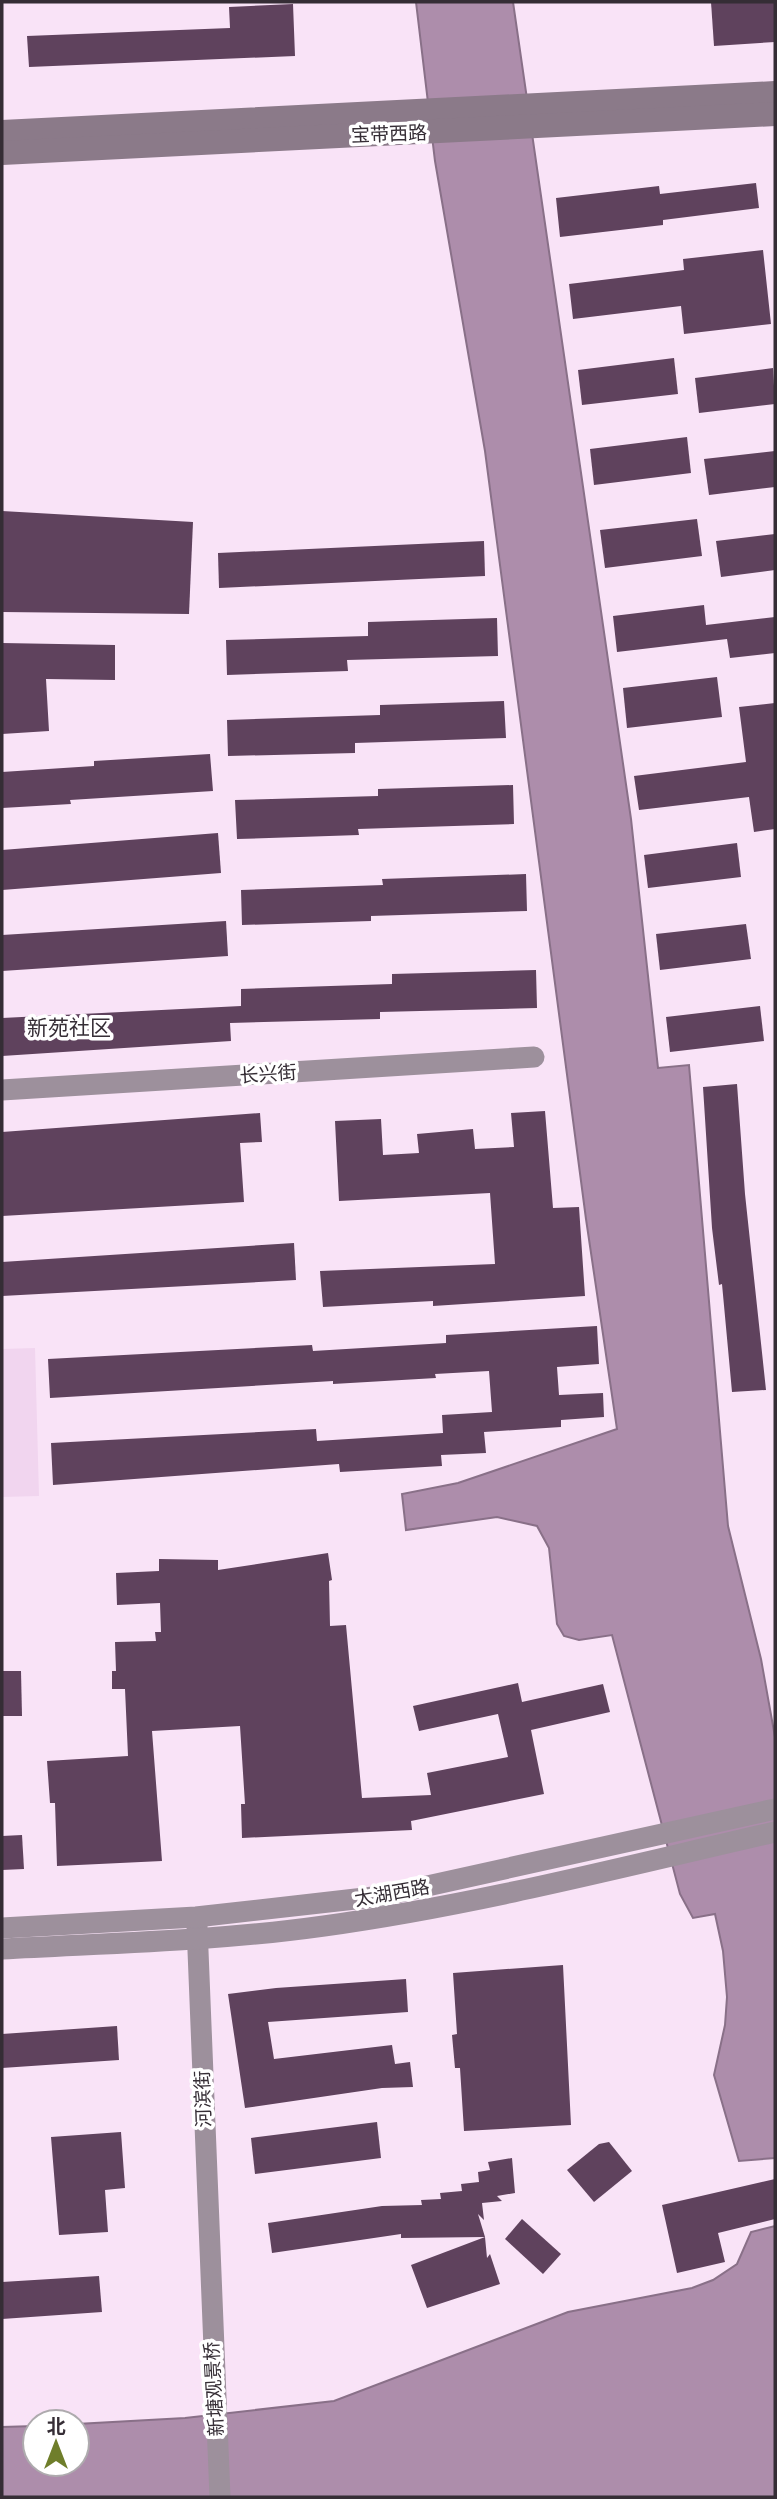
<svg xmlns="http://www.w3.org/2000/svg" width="777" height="2499" viewBox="0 0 777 2499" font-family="'Fira Sans Condensed','Noto Sans SC',sans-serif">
	<rect width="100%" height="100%" fill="#f9e3f7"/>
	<polygon fill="#f1d5ef" points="35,1348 39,1496 2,1497 2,1349"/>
	<g fill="#ad8dab" stroke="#897088" stroke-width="2">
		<polygon points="416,2 513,2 631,819 658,1068 689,1065 728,1526 761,1659 775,1737 775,2158 739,2161 714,2075 725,2025 727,1997 723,1951 715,1914 693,1918 680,1894 612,1635 579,1640 564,1636 557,1624 549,1548 537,1526 497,1517 406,1530 402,1494 458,1483 617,1429 586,1219 485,451 435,161"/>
		<polygon points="775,2226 775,2497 2,2497 2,2427 35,2426 35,2464 77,2464 77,2424 185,2418 334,2401 568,2312 692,2288 713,2280 737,2264 751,2232"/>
	</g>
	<g fill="#5f425d">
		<polygon points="711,2 775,2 775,42 714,46"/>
		<polygon points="293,4 295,56 29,67 27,36 230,28 229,7"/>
		<polygon points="756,183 759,208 663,220 663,225 560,237 556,198 659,186 660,194"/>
		<polygon points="763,250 771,324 684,334 681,306 573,319 569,284 684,270 683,259"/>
		<polygon points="674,358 678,394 582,405 578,370"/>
		<polygon points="773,368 775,404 699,413 695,378"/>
		<polygon points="687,437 691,473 594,485 590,449"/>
		<polygon points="775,451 775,487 709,495 704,459"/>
		<polygon points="2,511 193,522 189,614 2,612"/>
		<polygon points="697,519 702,556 605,568 600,530"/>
		<polygon points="775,534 775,570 721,577 716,541"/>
		<polygon points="484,541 485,576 219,588 218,553"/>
		<polygon points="704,605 706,625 775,617 775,653 730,658 727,639 617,652 613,616"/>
		<polygon points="497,618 498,656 347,660 348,671 227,675 226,640 368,636 368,622"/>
		<polygon points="2,643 115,645 115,680 46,679 49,731 2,734"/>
		<polygon points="717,677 722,717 627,728 623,688"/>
		<polygon points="504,701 506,738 355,743 355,753 228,756 227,720 380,715 380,705"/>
		<polygon points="775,703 775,829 754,832 749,797 639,810 634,776 746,762 739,707"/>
		<polygon points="210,754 213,791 70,800 71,804 2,808 2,772 94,766 94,761"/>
		<polygon points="513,785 514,824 358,829 359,835 237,839 235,800 378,796 378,789"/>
		<polygon points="218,833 221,873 2,890 2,850"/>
		<polygon points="737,843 741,877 648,888 644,855"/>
		<polygon points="526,874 527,911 371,916 371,921 242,925 241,890 383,885 382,879"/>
		<polygon points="226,921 228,956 2,971 2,935"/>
		<polygon points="746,924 751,959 660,970 656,934"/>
		<polygon points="536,970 537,1008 380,1012 380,1019 230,1023 231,1041 2,1056 2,1018 241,1006 241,989 392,984 392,974"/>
		<polygon points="760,1006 764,1041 670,1052 666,1017"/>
		<polygon points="737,1084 745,1194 766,1390 732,1392 722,1284 719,1285 712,1228 703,1087"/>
		<polygon points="545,1111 553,1208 579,1207 585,1296 433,1306 433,1301 323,1307 320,1271 495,1264 490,1193 339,1201 335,1121 381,1119 383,1155 419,1153 417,1134 473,1129 475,1149 514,1147 511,1113"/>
		<polygon points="260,1113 262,1142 240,1143 244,1202 2,1216 2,1132"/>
		<polygon points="294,1243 296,1280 2,1296 2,1262"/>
		<polygon points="597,1326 599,1364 557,1367 559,1395 603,1393 604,1417 561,1420 561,1427 484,1432 486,1453 441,1455 442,1466 340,1472 339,1464 53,1485 51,1443 316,1429 317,1441 443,1433 442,1415 492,1412 489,1371 435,1374 436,1378 333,1384 333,1381 50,1398 48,1359 312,1345 313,1351 446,1343 446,1335"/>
		<polygon points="328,1553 332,1580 329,1581 330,1626 346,1625 362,1798 431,1795 427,1773 508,1757 498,1714 419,1731 413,1706 518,1683 522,1702 603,1684 610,1712 531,1730 544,1794 411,1821 412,1830 242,1838 241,1804 245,1804 240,1726 152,1731 162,1861 57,1866 55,1803 50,1803 47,1761 128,1756 125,1689 112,1689 112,1671 116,1671 115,1642 156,1641 155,1632 161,1632 160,1603 117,1605 116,1573 159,1571 159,1559 218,1560 218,1570"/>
		<polygon points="2,1671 21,1671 22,1716 2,1716"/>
		<polygon points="22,1835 24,1869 2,1870 2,1836"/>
		<polygon points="563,1965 571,2125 464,2131 460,2068 455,2068 452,2035 457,2034 453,1973"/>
		<polygon points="406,1979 408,2012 268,2022 274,2059 392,2045 395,2064 410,2062 413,2087 382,2088 245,2108 228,1994 276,1988"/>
		<polygon points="117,2026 119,2060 2,2068 2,2034"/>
		<polygon points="377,2122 381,2158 255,2174 251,2138"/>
		<polygon points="121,2132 125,2188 105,2190 108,2232 59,2235 51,2137"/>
		<polygon points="609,2142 632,2171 594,2202 567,2170 599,2144"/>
		<polygon points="512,2158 515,2193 497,2196 502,2201 482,2203 484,2220 478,2214 485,2237 401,2238 401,2234 272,2253 268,2223 382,2206 422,2205 421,2200 441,2199 440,2193 462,2191 461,2184 479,2182 478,2172 490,2170 488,2162"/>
		<polygon points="775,2179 775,2219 718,2233 725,2262 677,2273 662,2205"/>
		<polygon points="522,2219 561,2254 543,2274 505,2239"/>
		<polygon points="485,2237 487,2258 490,2254 500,2284 427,2308 411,2265"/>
		<polygon points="99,2276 102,2312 2,2319 2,2282"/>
	</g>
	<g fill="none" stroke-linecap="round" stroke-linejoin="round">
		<g stroke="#9d909c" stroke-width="21">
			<polyline points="2,1090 534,1057"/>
			<polyline points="197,1926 220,2497"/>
			<polyline points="2,1928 196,1917 382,1896 775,1809"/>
			<path d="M 2,1949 C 109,1943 217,1941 324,1926 C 476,1905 626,1866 775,1832"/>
		</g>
		<g stroke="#8b7a89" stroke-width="24">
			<polyline points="2,132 775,93"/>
			<polyline points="2,153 775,114"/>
		</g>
	</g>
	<g text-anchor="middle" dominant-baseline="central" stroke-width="7" stroke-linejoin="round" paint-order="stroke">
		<g font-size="19" fill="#352d35" stroke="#fff">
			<text transform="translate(389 134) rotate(-2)">宝带西路</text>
			<text transform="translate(268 1074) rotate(-4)">长兴街</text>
			<text transform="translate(392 1893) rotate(-10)">太湖西路</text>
			<text transform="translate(203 2099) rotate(-92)">河滨街</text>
			<text transform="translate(214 2389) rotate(-93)">新塘观景桥</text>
		</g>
		<g font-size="21" fill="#352d35" stroke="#fff">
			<text x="69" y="1028">新苑社区</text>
		</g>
	</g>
	<rect width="777" height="2499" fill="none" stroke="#352d35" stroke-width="7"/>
	<g transform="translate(56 2443)"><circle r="33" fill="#ffffff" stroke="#aeabae" stroke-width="2"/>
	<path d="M0-5L12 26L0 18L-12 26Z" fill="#6f7e2b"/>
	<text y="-10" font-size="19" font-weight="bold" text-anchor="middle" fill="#352d35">北</text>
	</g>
</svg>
